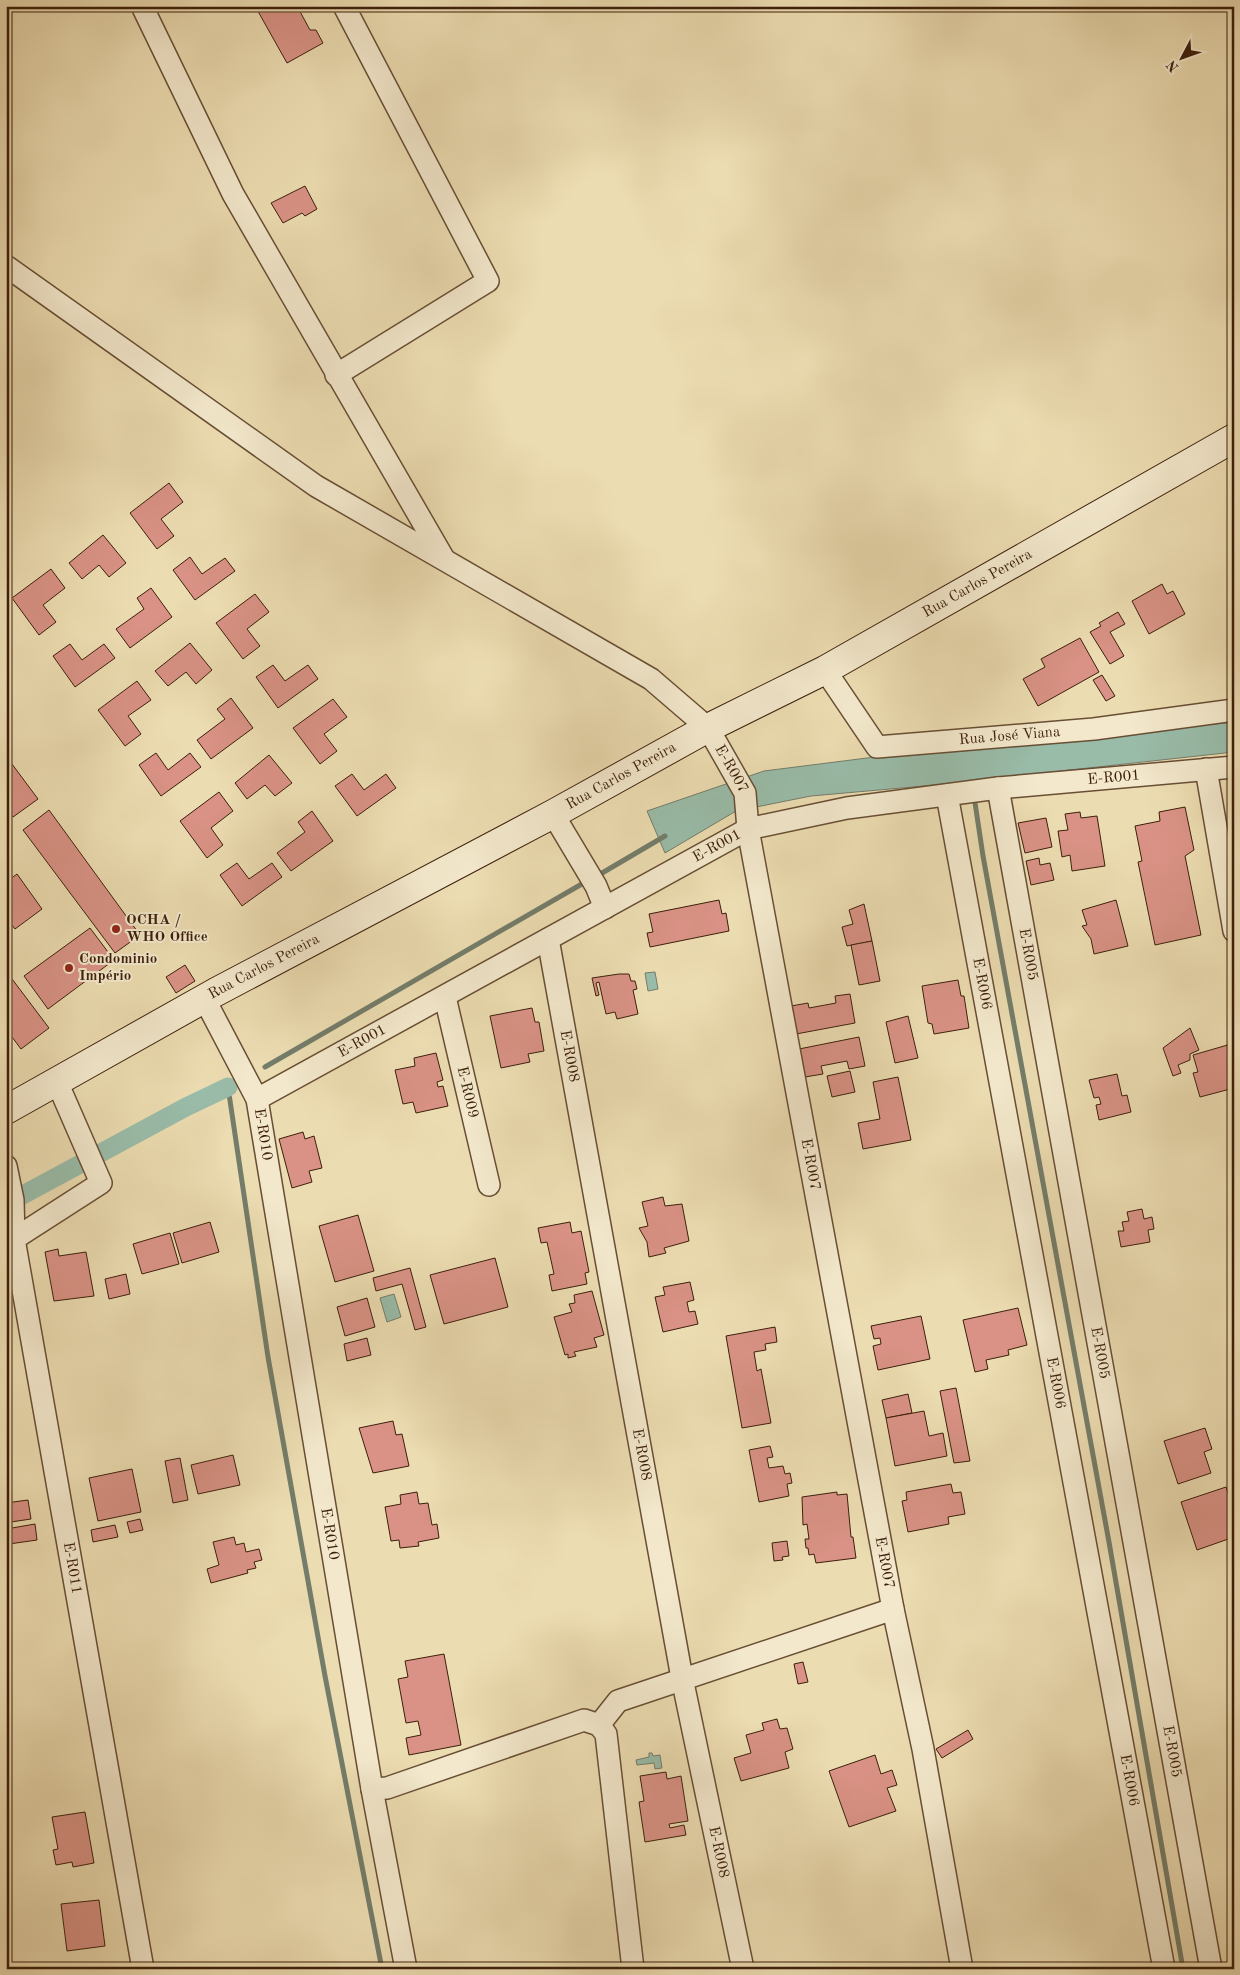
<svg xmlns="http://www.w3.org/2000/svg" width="1240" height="1975" viewBox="0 0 1240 1975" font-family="'Old Standard TT',serif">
	<rect width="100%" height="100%" fill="#ecdcb1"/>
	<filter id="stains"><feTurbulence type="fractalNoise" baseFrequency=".004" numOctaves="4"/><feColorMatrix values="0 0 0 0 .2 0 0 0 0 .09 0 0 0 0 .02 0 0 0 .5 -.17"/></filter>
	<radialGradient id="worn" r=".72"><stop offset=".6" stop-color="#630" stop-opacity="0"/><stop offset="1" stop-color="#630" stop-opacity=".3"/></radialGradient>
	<g fill="#99bca9" stroke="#747d6a">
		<polygon points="1234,722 1234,752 924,786 811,796 736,811 665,853 647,811 764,771 875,757"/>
		<polygon points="655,972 658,989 648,991 645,973"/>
		<polygon points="394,1294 401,1317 387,1322 380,1298"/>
		<polygon points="649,1753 652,1753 653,1756 660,1755 662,1768 655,1769 654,1763 637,1765 636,1760 649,1757"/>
	</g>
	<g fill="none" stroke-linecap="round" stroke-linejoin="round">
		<g stroke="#747d6a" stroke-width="5">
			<polyline points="6,161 9,164"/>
			<polyline points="974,796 983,856 1109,1542 1183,1969"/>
			<polyline points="597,876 665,836"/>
			<polyline points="265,1067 587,881"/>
			<polyline points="228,1087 268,1357 325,1676 382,1969"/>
		</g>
		<polyline stroke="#99bca9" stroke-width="19" points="6,1204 186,1107 228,1087"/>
	</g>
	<g fill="#d99285" stroke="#3c1f0b">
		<polygon points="255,6 297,6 310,30 316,30 323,43 287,63"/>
		<polygon points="305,186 317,209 305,216 302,213 283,223 271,203"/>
		<polygon points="169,483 183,502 161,519 174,536 157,549 130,513"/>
		<polygon points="103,535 126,563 109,577 99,565 82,579 69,563"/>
		<polygon points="190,557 202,574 225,558 235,571 195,600 173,570"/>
		<polygon points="51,569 65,588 43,605 56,622 39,635 12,598"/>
		<polygon points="1162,584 1167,594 1173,591 1185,614 1149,634 1132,601"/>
		<polygon points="151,588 172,617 130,648 116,629 144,609 137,598"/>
		<polygon points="255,594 269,612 247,629 260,646 243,659 216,623"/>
		<polygon points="1118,612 1125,624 1110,632 1124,656 1110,664 1090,632 1101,626 1099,623"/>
		<polygon points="1080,638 1099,672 1038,706 1023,679 1045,667 1041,659"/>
		<polygon points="190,643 212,670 196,684 186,672 168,686 155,671"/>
		<polygon points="70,644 82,660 104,644 115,658 75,687 53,656"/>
		<polygon points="273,665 285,681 308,665 318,679 278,708 256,677"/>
		<polygon points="1102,675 1115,696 1106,701 1093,680"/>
		<polygon points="137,681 151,700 128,716 141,734 125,746 98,710"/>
		<polygon points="231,698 253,728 211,759 197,740 225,719 217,709"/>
		<polygon points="333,699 347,717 324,734 337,751 320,764 293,728"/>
		<polygon points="156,753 168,770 190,753 201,767 161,796 139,765"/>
		<polygon points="269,755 292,783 275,796 265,785 247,799 235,783"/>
		<polygon points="6,756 38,799 13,817 6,808"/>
		<polygon points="352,774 364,790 386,774 396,788 357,816 335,786"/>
		<polygon points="219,792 233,811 211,828 223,845 207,858 180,821"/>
		<polygon points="1185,807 1194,850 1185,856 1201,935 1155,945 1138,862 1142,861 1135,826 1160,821 1159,812"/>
		<polygon points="49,810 140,935 115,953 23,830"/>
		<polygon points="312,811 333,841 291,871 277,853 305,832 298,822"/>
		<polygon points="1080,812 1081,818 1097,816 1105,866 1072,871 1070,855 1062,857 1058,831 1068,830 1065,814"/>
		<polygon points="1046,818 1052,847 1025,853 1018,823"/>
		<polygon points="1039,858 1040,865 1050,863 1054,880 1031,885 1026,861"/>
		<polygon points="237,863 249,879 272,863 282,877 242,906 220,875"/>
		<polygon points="17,874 42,909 15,929 6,917 6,882"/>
		<polygon points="719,900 722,914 726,913 729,931 650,947 647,933 653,932 649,914"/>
		<polygon points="1116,900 1128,946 1094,954 1091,939 1082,926 1087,925 1082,910"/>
		<polygon points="864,904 872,941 847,946 842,927 853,924 849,910"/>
		<polygon points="90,928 114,960 48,1009 24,976"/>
		<polygon points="872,941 880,981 859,985 851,945"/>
		<polygon points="185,965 195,981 176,993 166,977"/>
		<polygon points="6,971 49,1028 21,1049 6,1029"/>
		<polygon points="619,974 629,974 631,981 635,981 637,989 633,990 638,1014 617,1019 615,1012 606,1014 599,982 596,983 599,995 596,996 592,978"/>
		<polygon points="958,980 961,996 964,996 969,1028 934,1034 932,1024 928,1023 922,986"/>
		<polygon points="850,994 855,1023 796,1034 791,1006 808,1003 809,1008 836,1003 835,996"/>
		<polygon points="532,1008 535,1022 539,1022 544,1051 528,1054 530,1062 501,1068 490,1016"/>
		<polygon points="908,1016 918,1058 895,1063 886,1022"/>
		<polygon points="1190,1028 1199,1050 1190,1054 1190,1060 1178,1065 1181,1073 1173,1076 1163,1048"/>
		<polygon points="859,1037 865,1066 849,1069 847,1061 821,1066 823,1074 805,1077 799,1049"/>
		<polygon points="1231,1044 1234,1054 1234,1064 1232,1064 1234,1088 1200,1097 1193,1073 1198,1072 1193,1055"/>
		<polygon points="436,1053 443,1080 437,1082 438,1087 443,1086 448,1106 416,1113 413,1102 403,1104 395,1070 415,1066 414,1058"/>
		<polygon points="850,1071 855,1092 832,1097 827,1076"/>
		<polygon points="1117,1074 1122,1096 1127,1095 1131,1112 1099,1120 1096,1105 1101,1104 1099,1097 1094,1098 1089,1080"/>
		<polygon points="898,1077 911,1140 863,1149 858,1123 880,1119 873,1082"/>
		<polygon points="303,1132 305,1139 314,1136 322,1168 309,1171 312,1182 292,1188 279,1139"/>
		<polygon points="663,1197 665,1206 682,1204 689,1241 664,1248 666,1253 649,1257 647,1242 639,1228 648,1226 642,1202"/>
		<polygon points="1142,1209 1144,1219 1152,1217 1154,1229 1148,1230 1150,1242 1121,1247 1118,1231 1124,1231 1122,1222 1129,1221 1127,1212"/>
		<polygon points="358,1215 374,1271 335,1282 319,1226"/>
		<polygon points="210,1222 219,1252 182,1263 173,1233"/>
		<polygon points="570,1222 572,1233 581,1231 589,1272 585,1273 587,1284 552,1291 549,1275 554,1274 547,1242 541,1243 538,1228"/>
		<polygon points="170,1233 179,1264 142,1274 133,1244"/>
		<polygon points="58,1249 59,1256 86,1252 94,1296 54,1301 45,1252"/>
		<polygon points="495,1258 508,1307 444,1324 430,1275"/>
		<polygon points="410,1268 426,1327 415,1330 402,1284 376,1291 373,1278"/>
		<polygon points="126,1274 130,1294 109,1299 105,1279"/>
		<polygon points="690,1282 694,1300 687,1302 689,1312 695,1311 698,1324 663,1332 655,1297 665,1295 663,1287"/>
		<polygon points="592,1291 604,1335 594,1338 597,1347 574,1352 576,1356 568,1358 568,1354 565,1355 554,1317 572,1312 569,1304 575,1303 574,1295"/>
		<polygon points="367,1298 375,1327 345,1336 337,1307"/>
		<polygon points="1018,1308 1027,1345 1008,1350 1009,1355 986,1360 988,1369 975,1372 963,1320"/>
		<polygon points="921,1316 930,1359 878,1370 873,1346 881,1344 880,1338 874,1339 871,1326"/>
		<polygon points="775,1327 777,1342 765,1344 766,1350 754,1352 757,1371 761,1369 771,1423 742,1428 726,1336"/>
		<polygon points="367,1338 371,1355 347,1361 344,1344"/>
		<polygon points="956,1388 970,1461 954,1463 940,1391"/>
		<polygon points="908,1394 912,1413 886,1418 882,1400"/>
		<polygon points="924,1411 929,1436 943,1433 947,1456 895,1466 886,1418"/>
		<polygon points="393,1421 396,1435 402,1434 409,1466 373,1473 359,1428"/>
		<polygon points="1205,1428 1212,1449 1204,1452 1211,1473 1178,1484 1164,1441"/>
		<polygon points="770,1446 773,1457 767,1458 769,1468 783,1466 785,1474 790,1473 792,1483 787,1484 789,1496 759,1502 749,1450"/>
		<polygon points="233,1455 240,1485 198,1494 191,1465"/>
		<polygon points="180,1458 188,1500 173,1503 165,1461"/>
		<polygon points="132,1469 141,1512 98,1521 89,1478"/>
		<polygon points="951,1484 953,1493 961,1492 965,1514 948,1517 949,1524 908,1532 902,1501 907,1500 906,1492"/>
		<polygon points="1226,1487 1234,1510 1234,1537 1197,1550 1181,1502"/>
		<polygon points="417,1492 419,1504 428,1503 432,1525 437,1524 439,1538 418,1542 419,1546 400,1548 399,1540 391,1541 385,1507 401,1504 400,1495"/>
		<polygon points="837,1492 837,1495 847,1494 851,1537 853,1537 856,1558 816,1563 814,1554 809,1555 808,1548 806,1548 805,1539 809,1539 807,1524 803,1525 802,1497"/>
		<polygon points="28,1500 31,1519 11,1522 12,1528 35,1524 37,1540 9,1544 6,1503"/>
		<polygon points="140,1519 143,1530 130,1533 127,1522"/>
		<polygon points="115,1525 118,1537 93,1542 91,1530"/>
		<polygon points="234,1537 236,1545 244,1543 246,1552 259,1549 262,1560 254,1562 256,1568 247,1570 248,1573 211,1583 207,1569 219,1565 213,1542"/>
		<polygon points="787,1541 789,1556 782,1557 783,1560 774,1561 772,1543"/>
		<polygon points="444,1654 461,1745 409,1755 406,1738 421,1735 418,1721 406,1723 398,1679 408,1677 405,1661"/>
		<polygon points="803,1662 808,1682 798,1684 794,1664"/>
		<polygon points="777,1719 780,1729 787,1728 793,1749 785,1752 789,1768 741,1781 734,1758 751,1753 746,1735 764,1730 762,1723"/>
		<polygon points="968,1730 973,1739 942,1758 936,1749"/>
		<polygon points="875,1755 881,1774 892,1770 897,1785 887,1788 896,1811 849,1827 829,1771"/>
		<polygon points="666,1772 667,1779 681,1776 688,1821 669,1824 670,1828 684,1825 686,1835 645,1842 639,1802 644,1801 640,1776"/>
		<polygon points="85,1812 94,1863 73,1867 72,1862 56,1865 53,1850 58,1849 52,1817"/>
		<polygon points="99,1900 105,1946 67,1951 61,1904"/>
		<polygon points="490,1964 490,1969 465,1969 465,1965"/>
	</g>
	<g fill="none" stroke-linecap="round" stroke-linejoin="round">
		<defs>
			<g id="street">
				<polyline points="142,6 233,194 444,559"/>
				<path id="s1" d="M 6,266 L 316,486 L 651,679 L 708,728 L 745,793 L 748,829 L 893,1609 L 923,1749 L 962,1969"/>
				<polyline points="336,375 488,281 344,6"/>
				<path id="s2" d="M 825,670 L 877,747 L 1094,729 L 1234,710"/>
				<polyline points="1206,769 1234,931"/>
				<path id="s3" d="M 998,788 L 1211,1969"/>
				<path id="s4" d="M 947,795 L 1164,1969"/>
				<polyline points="553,814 596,886 605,908"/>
				<path id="s5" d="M 548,939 L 682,1678 L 743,1969"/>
				<path id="s6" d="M 445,997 L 489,1185"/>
				<path id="s7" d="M 204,998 L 257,1099 L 372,1789 L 406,1969"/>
				<path id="s8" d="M 257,1099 L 748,829 L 847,808 L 998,788 L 1234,767"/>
				<path id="s9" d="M 6,1166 L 13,1200 L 14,1239 L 143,1969"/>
				<polyline points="14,1239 101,1183 57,1082"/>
				<polyline points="599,1725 618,1701 893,1609"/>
				<polyline points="372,1789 387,1788 584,1720 599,1725 606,1734 633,1969"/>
			</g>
			<g id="secondary">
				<path id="s10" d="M 6,1110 L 216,992 L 553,814 L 708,728 L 825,670 L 1234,438"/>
			</g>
		</defs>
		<use href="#street" stroke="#684e34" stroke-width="24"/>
		<use href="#secondary" stroke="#3c1f0b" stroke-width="30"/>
		<use href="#street" stroke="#f3e8cc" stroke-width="21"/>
		<use href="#secondary" stroke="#f3e8cc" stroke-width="28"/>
	</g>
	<g fill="#8f2418" stroke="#f3e8cc" stroke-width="2">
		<circle cx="116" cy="929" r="5"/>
		<circle cx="69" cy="968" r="5"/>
	</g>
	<g text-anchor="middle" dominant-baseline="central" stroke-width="4" stroke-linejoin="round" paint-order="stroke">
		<g font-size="15" fill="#3c1f0b" stroke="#f3e8cc">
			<text stroke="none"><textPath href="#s10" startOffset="1105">Rua Carlos Pereira</textPath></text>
			<text stroke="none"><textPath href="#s2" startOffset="226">Rua José Viana</textPath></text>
			<text stroke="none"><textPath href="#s1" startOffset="889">E-R007</textPath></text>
			<text stroke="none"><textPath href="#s10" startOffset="700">Rua Carlos Pereira</textPath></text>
			<text stroke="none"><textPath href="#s8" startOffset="930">E-R001</textPath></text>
			<text stroke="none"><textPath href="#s8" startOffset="525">E-R001</textPath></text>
			<text stroke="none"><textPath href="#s3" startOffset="169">E-R005</textPath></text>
			<text stroke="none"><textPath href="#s10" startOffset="295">Rua Carlos Pereira</textPath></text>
			<text stroke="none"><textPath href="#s4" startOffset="192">E-R006</textPath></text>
			<text stroke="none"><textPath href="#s8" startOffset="120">E-R001</textPath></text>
			<text stroke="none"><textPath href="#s5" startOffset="119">E-R008</textPath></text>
			<text stroke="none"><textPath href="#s6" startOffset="98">E-R009</textPath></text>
			<text stroke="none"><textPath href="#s7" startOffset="150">E-R010</textPath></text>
			<text stroke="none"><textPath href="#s1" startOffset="1294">E-R007</textPath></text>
			<text stroke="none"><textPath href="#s3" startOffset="574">E-R005</textPath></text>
			<text stroke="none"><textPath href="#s4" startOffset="598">E-R006</textPath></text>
			<text stroke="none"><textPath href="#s5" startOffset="524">E-R008</textPath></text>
			<text stroke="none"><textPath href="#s7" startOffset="555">E-R010</textPath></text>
			<text stroke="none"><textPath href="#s1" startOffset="1699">E-R007</textPath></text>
			<text stroke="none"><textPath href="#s9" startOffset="408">E-R011</textPath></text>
			<text stroke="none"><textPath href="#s3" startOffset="979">E-R005</textPath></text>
			<text stroke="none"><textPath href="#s4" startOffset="1002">E-R006</textPath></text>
			<text stroke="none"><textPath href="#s5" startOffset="929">E-R008</textPath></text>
		</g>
		<g font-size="15" font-weight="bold" fill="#3c1f0b" stroke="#f3e8cc" text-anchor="start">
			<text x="126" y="920">OCHA /<tspan x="126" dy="17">WHO Office</tspan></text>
			<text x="79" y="959">Condominio<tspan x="79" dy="17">Império</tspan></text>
		</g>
	</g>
	<rect width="1240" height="1975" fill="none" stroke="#ecdcb1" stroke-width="25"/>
	<rect x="8" y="8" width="1225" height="1960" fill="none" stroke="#3c1f0b" stroke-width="2.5"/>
	<rect x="12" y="12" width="1215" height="1950" fill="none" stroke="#3c1f0b"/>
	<g transform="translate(1182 58) rotate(229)" stroke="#f3e8cc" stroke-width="4" paint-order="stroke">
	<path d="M0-4L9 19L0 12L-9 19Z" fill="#3c1f0b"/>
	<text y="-8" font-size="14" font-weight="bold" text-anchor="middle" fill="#3c1f0b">N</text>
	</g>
	<rect width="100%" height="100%" filter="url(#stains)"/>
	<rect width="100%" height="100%" fill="url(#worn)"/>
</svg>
